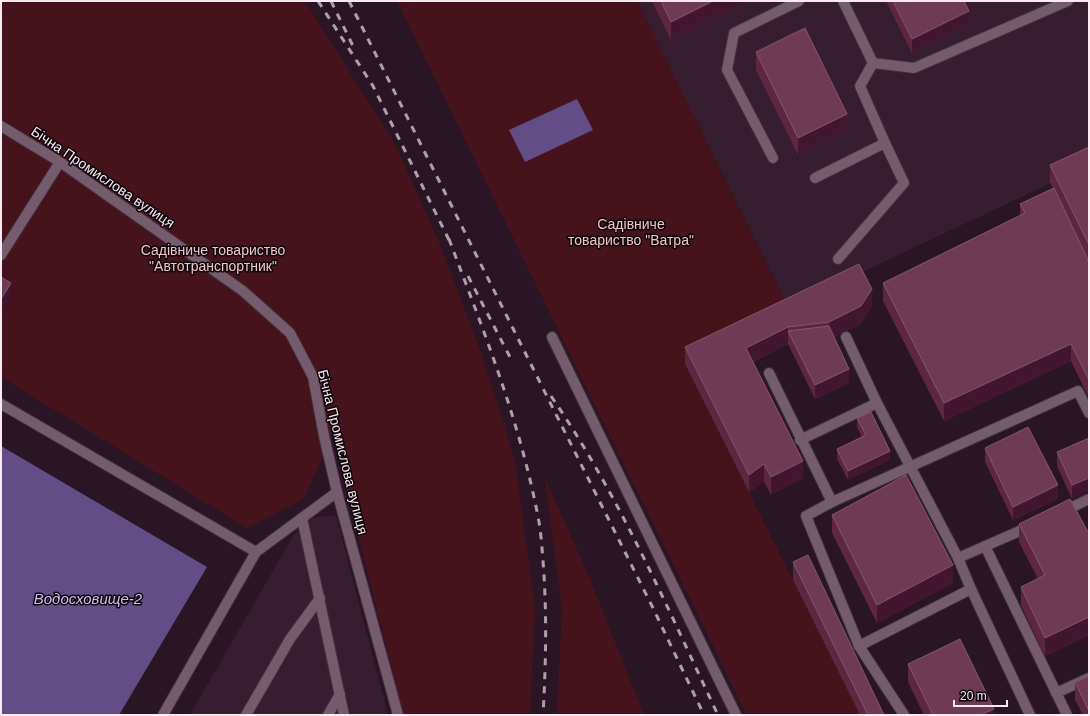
<svg xmlns="http://www.w3.org/2000/svg" width="1090" height="716" viewBox="0 0 1090 716" font-family="Arial,sans-serif">
	<rect width="100%" height="100%" fill="#291524"/>
	<g fill="#371d30">
		<polygon points="637,1 1089,1 1089,165 788,307"/>
		<polygon points="336,515 388,715 190,715 294,534 312,518"/>
	</g>
	<g fill="#46131d">
		<polygon points="1,1 305,1 396,146 439,242 482,355 515,461 535,609 530,715 403,715 333,434 304,499 247,528 1,377"/>
		<polygon points="397,1 637,1 788,307 685,364 860,715 747,715"/>
		<polygon points="545,478 589,577 644,715 557,715 562,608"/>
	</g>
	<g fill="#634d87">
		<polygon points="577,99 593,130 525,162 509,130"/>
		<polygon points="1,446 207,567 119,715 1,715"/>
	</g>
	<g fill="none" stroke-linecap="round" stroke-linejoin="round">
		<defs>
			<g id="service">
				<polyline points="873,63 914,68 1068,1"/>
				<polyline points="1,126 60,162 243,291 290,333 313,377 324,436 337,492 398,715"/>
				<polyline points="773,158 727,70 734,33 799,1"/>
				<polyline points="815,178 885,143 860,86 873,63 843,1"/>
				<polyline points="1,255 60,162"/>
				<polyline points="838,259 904,183 885,143"/>
				<polyline points="552,337 736,715"/>
				<polyline points="846,337 877,403 958,558 971,589 859,646"/>
				<polyline points="769,373 832,502 1078,391 1089,413"/>
				<polyline points="1,404 256,552"/>
				<polyline points="800,440 877,403"/>
				<polyline points="832,502 806,516 859,646 904,715"/>
				<polyline points="1062,512 1089,499"/>
				<polyline points="302,518 344,715"/>
				<polyline points="985,546 1067,715"/>
				<polyline points="958,558 1031,526"/>
				<polyline points="971,589 1030,715"/>
				<polyline points="1056,693 1089,678"/>
				<polyline points="163,715 256,552 337,492"/>
				<polyline points="246,715 290,639 320,598"/>
				<polyline points="328,715 340,694"/>
			</g>
		</defs>
		<use href="#service" stroke="#3f303b" stroke-width="12"/>
		<use href="#service" stroke="#745c6d" stroke-width="10"/>
		<g stroke="#b09fab" stroke-width="3" stroke-dasharray="7 7" stroke-linecap="butt">
			<polyline points="318,1 373,86 451,244"/>
			<polyline points="331,1 353,46"/>
			<polyline points="349,1 653,608 704,715"/>
			<path d="M 449,239 C 484,332 521,424 539,522 C 541,534 542,548 543,561 C 547,612 546,663 543,715"/>
			<polyline points="468,276 512,361"/>
			<path d="M 551,396 C 619,495 667,607 718,715"/>
		</g>
	</g>
	<g fill="#5f2641">
		<polygon points="652,1 749,1 671,40"/>
		<polygon points="886,1 964,1 969,24 912,53"/>
		<polygon points="756,52 847,131 798,155 756,70"/>
		<polygon points="1089,147 1089,398 1071,361 944,421 883,301 883,283 1020,215 1020,204 1053,188 1050,183 1050,165"/>
		<polygon points="872,306 861,324 834,337 849,383 815,399 788,344 753,362 803,478 771,495 764,482 749,492 685,364 685,347"/>
		<polygon points="857,418 890,460 848,480 837,459 837,449 862,437 857,427"/>
		<polygon points="1089,438 1072,499 1057,466 1057,452"/>
		<polygon points="985,448 1058,499 1013,520 985,462"/>
		<polygon points="832,515 953,583 877,623 832,533"/>
		<polygon points="1019,524 1088,532 1089,532 1089,635 1045,656 1021,605 1021,587 1038,579 1019,542"/>
		<polygon points="793,562 884,715 860,715 793,580"/>
		<polygon points="908,664 994,715 924,715 908,682"/>
		<polygon points="1089,676 1089,715 1083,715 1075,700 1075,682"/>
	</g>
	<g fill="#42162e">
		<polygon points="713,1 749,1 671,40 671,22"/>
		<polygon points="969,11 969,24 912,53 912,39"/>
		<polygon points="847,114 847,131 798,155 798,138"/>
		<polygon points="11,283 11,297 1,313 1,299"/>
		<polygon points="872,289 872,306 861,324 829,339 829,322"/>
		<polygon points="788,327 788,344 746,365 746,348"/>
		<polygon points="1071,344 1071,361 944,421 944,403"/>
		<polygon points="849,369 849,383 815,399 815,385"/>
		<polygon points="890,451 890,460 848,480 848,471"/>
		<polygon points="803,461 803,478 771,495 771,477"/>
		<polygon points="764,464 764,482 749,492 749,475"/>
		<polygon points="1089,478 1089,491 1072,499 1072,485"/>
		<polygon points="1058,485 1058,499 1013,520 1013,507"/>
		<polygon points="953,565 953,583 877,623 877,605"/>
		<polygon points="1089,617 1089,635 1045,656 1045,638"/>
		<polygon points="994,709 994,715 981,715"/>
	</g>
	<g fill="#6f3b54" stroke="#84566d">
		<polygon points="661,1 713,1 671,22"/>
		<polygon points="893,1 964,1 969,11 912,39"/>
		<polygon points="805,28 847,114 798,138 756,52"/>
		<polygon points="1089,147 1089,245 1050,165"/>
		<polygon points="1054,188 1089,262 1089,380 1071,344 944,403 883,283 1025,213 1020,204"/>
		<polygon points="859,264 872,289 861,306 829,322 788,327 746,348 803,461 771,477 764,464 749,475 685,347"/>
		<polygon points="1,277 11,283 1,299"/>
		<polygon points="829,326 849,369 815,385 788,331"/>
		<polygon points="871,412 890,451 848,471 837,449 866,435 857,418"/>
		<polygon points="1028,427 1058,485 1013,507 985,448"/>
		<polygon points="1089,438 1089,478 1072,485 1057,452"/>
		<polygon points="906,475 953,565 877,605 832,515"/>
		<polygon points="1070,499 1088,532 1089,532 1089,617 1045,638 1021,587 1045,575 1019,524"/>
		<polygon points="808,555 884,715 868,715 793,562"/>
		<polygon points="960,639 994,709 981,715 933,715 908,664"/>
		<polygon points="1089,676 1089,711 1075,682"/>
	</g>
	<g text-anchor="middle" dominant-baseline="central" stroke-width="3" stroke-linejoin="round" paint-order="stroke">
		<g font-size="14" fill="#f8e9f3" stroke="#0c050a">
			<text transform="translate(103 177) rotate(34)">Бічна Промислова вулиця</text>
			<text transform="translate(343 452) rotate(76)">Бічна Промислова вулиця</text>
		</g>
		<g font-size="14" fill="#f1c6c9" stroke="#0c050a">
			<text x="631" y="224">Садівниче<tspan x="631" dy="16">товариство "Ватра"</tspan></text>
			<text x="213" y="250">Садівниче товариство<tspan x="213" dy="16">"Автотранспортник"</tspan></text>
		</g>
		<g font-size="15" font-style="italic" fill="#d2c0f4" stroke="#0c050a">
			<text x="88" y="598">Водосховище-2</text>
		</g>
	</g>
	<rect width="1090" height="716" fill="none" stroke="#f8e9f3" stroke-width="4"/>
	<path d="M954 700v6h53v-6" fill="none" stroke="#f8e9f3" stroke-width="2"/>
	<text x="960" y="700" font-size="12" fill="#f8e9f3" stroke="#0c050a" stroke-width="3" paint-order="stroke">20 m</text>
</svg>
